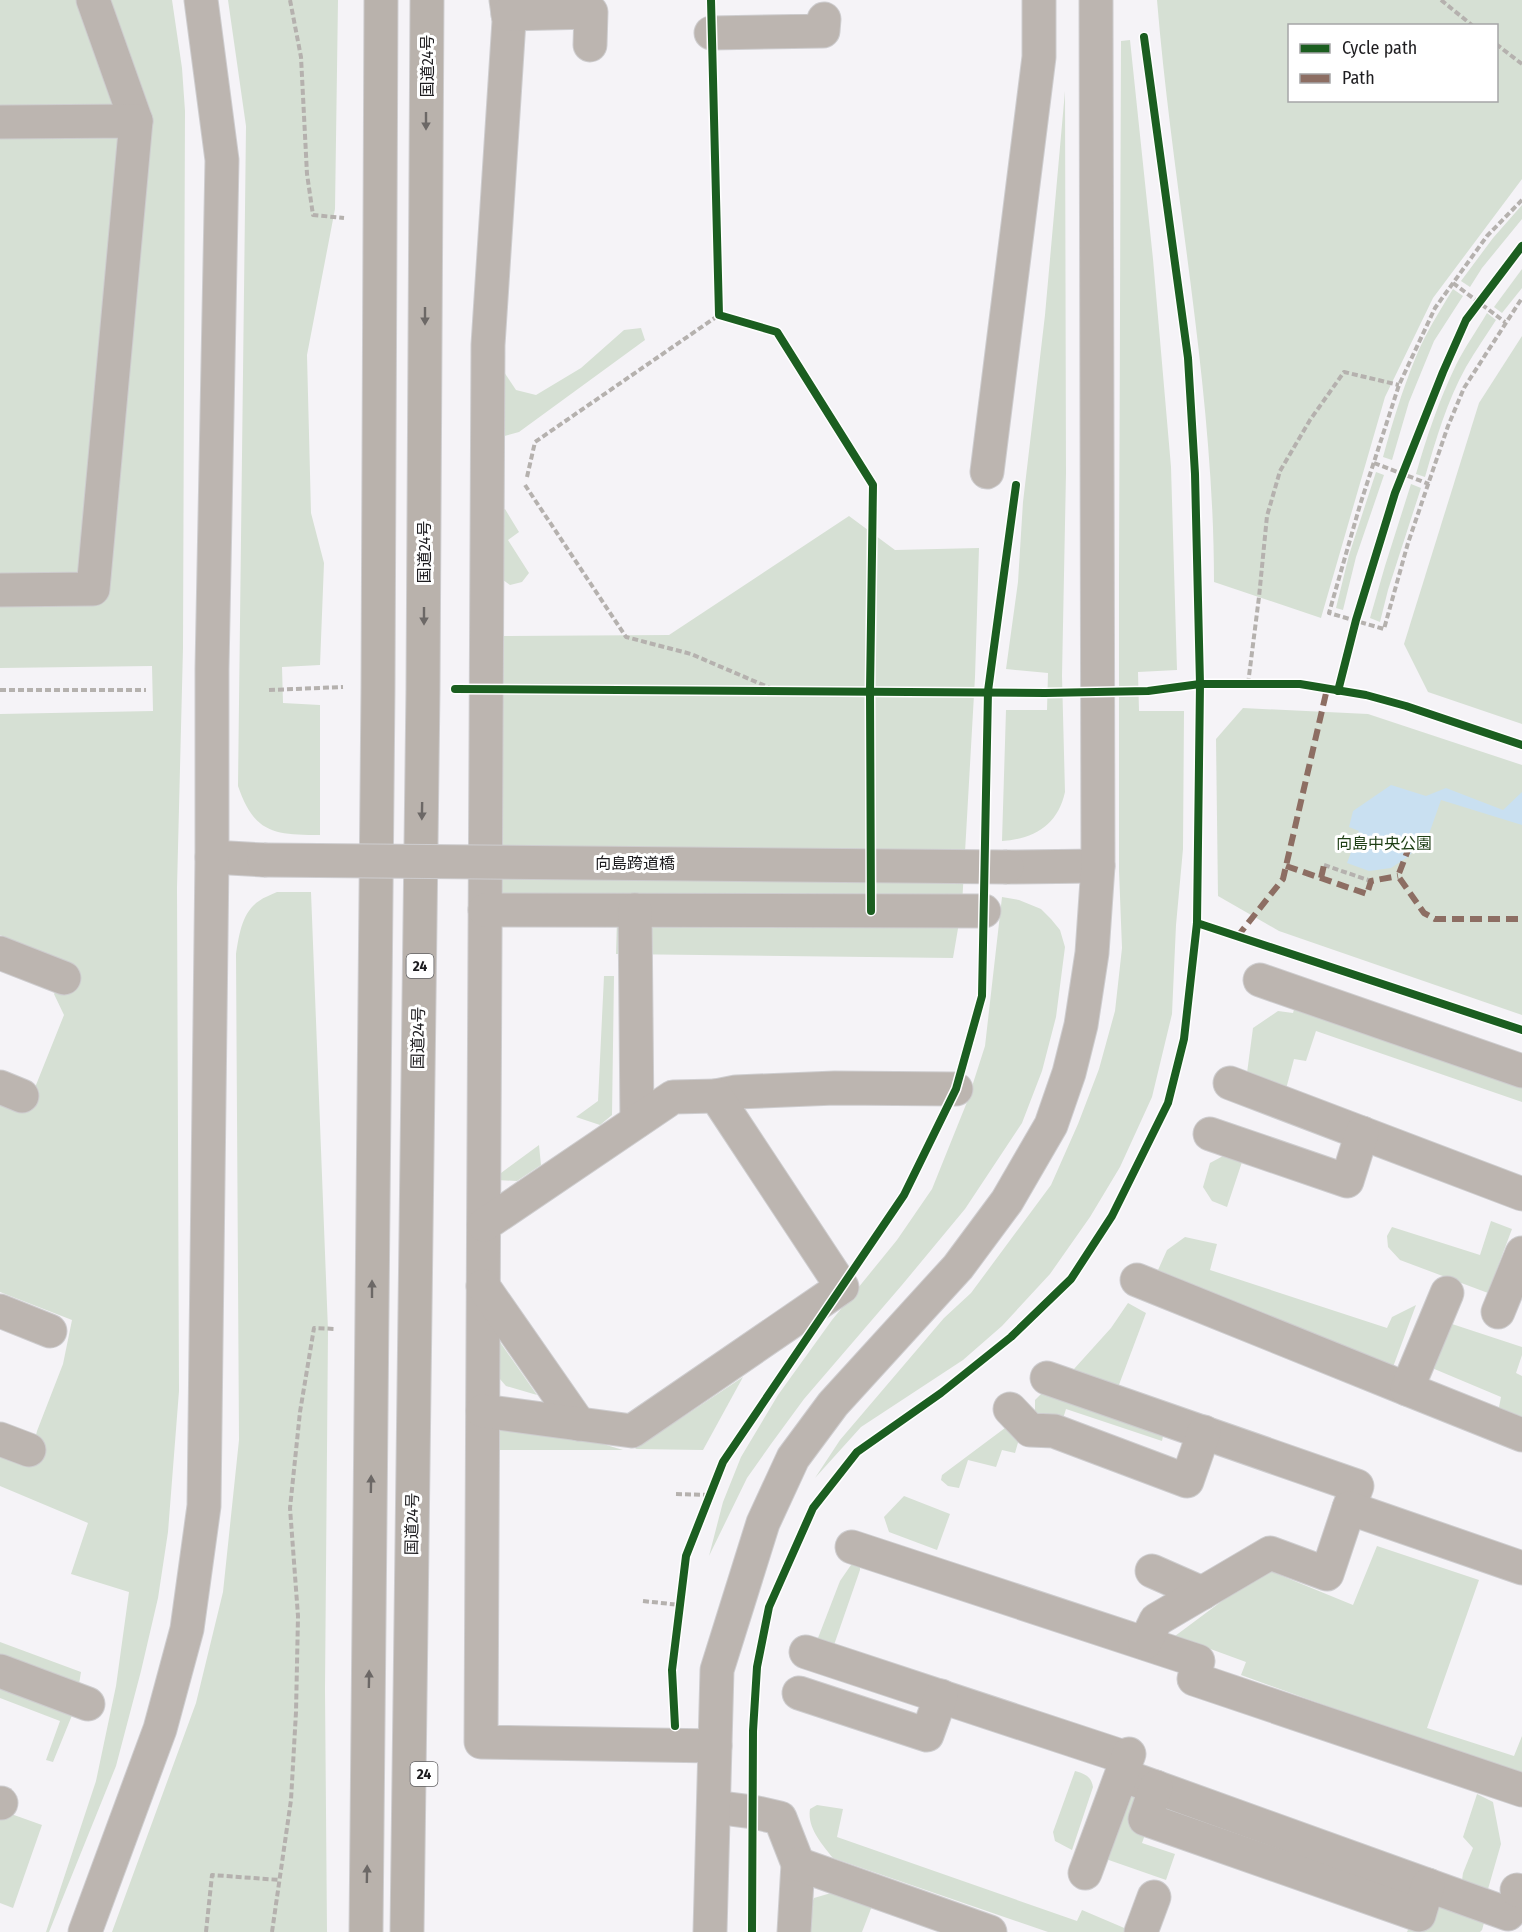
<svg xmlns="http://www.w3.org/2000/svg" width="1522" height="1932" viewBox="0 0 1522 1932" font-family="'Fira Sans Condensed','Noto Sans JP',sans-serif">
	<rect width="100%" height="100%" fill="#f5f3f7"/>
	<g fill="#d6e0d4" fill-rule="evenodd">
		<polygon points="0,0 172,0 182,68 185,111 183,648 177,888 179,1391 168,1532 158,1598 141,1671 116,1766 49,1932 46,1932 96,1781 116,1686 129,1592 71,1574 88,1523 0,1486 0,1447 30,1460 37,1431 63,1364 72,1320 0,1292 0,1100 26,1110 64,1015 54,994 68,962 0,935 0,714 153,711 152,666 0,668"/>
		<path d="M 228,0 L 338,0 L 335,209 L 307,355 L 311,513 L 324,563 L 320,665 L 282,667 L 283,703 L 320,705 L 320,835 C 274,835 254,833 238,786 L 246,126 Z"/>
		<path d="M 1157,0 L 1522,0 L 1522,179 L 1433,298 L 1385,397 L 1321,618 L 1214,582 C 1214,387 1173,194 1157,0 ZM 1290,26 L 1496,26 L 1496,100 L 1290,100 Z"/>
		<polygon points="1130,40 1153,259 1171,467 1177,670 1138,672 1139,711 1184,711 1183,849 1176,925 1172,1014 1152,1097 1120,1167 1090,1217 1050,1274 1002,1326 963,1360 861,1427 815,1478 840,1440 944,1318 971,1293 1051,1185 1078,1124 1099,1069 1115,1011 1122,948 1119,871 1119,580 1121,41"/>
		<path d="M 1065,91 L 1066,473 L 1062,676 L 1065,792 C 1058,825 1034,839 1002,841 L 1006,710 L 1047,710 L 1048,673 L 1006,669 L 1018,582 L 1023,502 L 1045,315 Z"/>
		<polygon points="1522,205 1522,219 1482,268 1470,287 1461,281 1493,238"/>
		<polygon points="1522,269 1522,288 1502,313 1494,307"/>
		<path d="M 1453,289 L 1463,296 L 1434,341 L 1409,402 L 1392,460 L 1383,457 C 1392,424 1402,391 1415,359 C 1425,334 1439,312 1453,289 Z"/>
		<path d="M 1487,313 L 1496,320 C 1486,336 1475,351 1466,367 C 1447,401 1436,439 1425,477 L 1416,474 C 1427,436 1439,400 1456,365 C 1465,347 1477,330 1487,313 Z"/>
		<polygon points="641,328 645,340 519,432 497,438 500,366 516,390 536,395 581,368 624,330"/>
		<polygon points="1522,336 1522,724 1428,692 1404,644 1479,403"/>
		<polygon points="1376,472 1384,475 1356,557 1343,610 1336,608 1349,555"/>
		<polygon points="1411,484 1421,488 1388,590 1380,622 1370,618 1385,566"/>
		<polygon points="505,509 519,532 508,540 529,573 522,582 510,585 499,577 495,513"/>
		<polygon points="849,516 895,550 979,548 975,677 962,905 953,958 616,954 617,919 501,916 499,636 669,635"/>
		<polygon points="1243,708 1368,714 1522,765 1522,1015 1279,931 1218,896 1216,739"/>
		<path d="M 277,892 L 311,892 L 328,1330 L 325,1690 L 327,1932 L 112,1932 L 196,1703 L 223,1592 L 239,1440 L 236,954 C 239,935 242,912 259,901 C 264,897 271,895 277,892 Z"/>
		<polygon points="1002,897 1019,900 1041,909 1051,919 1060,930 1065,947 1056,1017 1042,1071 1022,1123 965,1209 902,1285 804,1399 771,1444 747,1478 709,1556 723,1502 741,1457 778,1395 832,1320 897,1240 932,1189 967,1102 985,1046"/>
		<polygon points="604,976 614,976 612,1115 600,1125 576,1117 598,1101"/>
		<polygon points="1303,978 1522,1054 1522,1102 1316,1031 1306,1061 1294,1059 1286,1089 1245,1088 1253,1028 1278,1011 1293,1013"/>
		<polygon points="500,1133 501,1173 539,1145 541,1165 517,1181 497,1180"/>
		<polygon points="1223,1156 1242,1162 1227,1207 1212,1201 1203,1187 1210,1163"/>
		<polygon points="1491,1221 1512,1229 1488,1293 1400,1260 1388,1247 1387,1236 1392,1227 1480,1255"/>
		<polygon points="1185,1237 1217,1244 1210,1270 1387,1328 1392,1317 1416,1305 1393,1367 1158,1270 1167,1250"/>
		<polygon points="1128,1303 1146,1313 1117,1390 1077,1377 1074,1369 1111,1328"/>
		<polygon points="1449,1323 1522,1347 1522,1355 1516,1373 1522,1376 1522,1421 1498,1412 1501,1397 1432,1368"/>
		<polygon points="495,1335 537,1395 506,1386 492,1370"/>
		<polygon points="743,1377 703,1450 635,1449"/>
		<polygon points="1044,1391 1163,1436 1162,1441 1066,1409 1061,1425 1035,1422 1035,1400"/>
		<polygon points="1009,1425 1022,1429 1015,1453 1002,1450 996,1467 968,1460 959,1488 948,1486 941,1480 942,1475"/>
		<polygon points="497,1429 556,1430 623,1450 498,1450"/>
		<polygon points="904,1496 950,1514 937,1550 889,1532 884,1517"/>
		<polygon points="1377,1546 1479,1580 1427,1728 1514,1756 1522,1736 1522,1776 1241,1675 1246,1662 1175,1636 1265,1569 1353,1605"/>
		<polygon points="860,1552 860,1570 834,1645 818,1638 840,1581"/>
		<polygon points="0,1642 81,1672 75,1708 53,1762 46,1760 60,1721 0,1698"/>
		<path d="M 1075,1771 C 1085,1774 1091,1776 1093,1787 L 1072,1850 L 1055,1841 L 1053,1832 Z"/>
		<polygon points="1127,1788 1144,1794 1147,1829 1142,1843 1175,1854 1166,1880 1103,1858"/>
		<polygon points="1477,1794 1493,1802 1501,1844 1486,1896 1461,1887 1463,1873 1473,1848 1463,1837"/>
		<path d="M 817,1805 L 843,1809 L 837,1837 L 1077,1921 L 1082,1910 L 1129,1930 L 1128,1932 L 1048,1932 L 833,1858 C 822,1844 807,1828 810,1809 Z"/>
		<polygon points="0,1810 42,1825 13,1908 0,1903"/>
		<polygon points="831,1893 872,1906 862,1932 806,1932 809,1911 814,1898"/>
		<polygon points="1431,1894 1486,1916 1482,1930 1480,1932 1407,1932 1411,1923"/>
	</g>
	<polygon fill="#c9e0f1" points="1391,785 1426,796 1446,788 1503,810 1522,792 1522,825 1441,800 1429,834 1409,856 1391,868 1369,871 1347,863 1359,831 1349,827 1353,811"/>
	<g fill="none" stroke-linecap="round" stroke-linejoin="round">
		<defs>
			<g id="minor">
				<polyline points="93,0 136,121"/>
				<polyline points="506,0 509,21 488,345 481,1742 715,1746"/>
				<polyline points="508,14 591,12 590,45"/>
				<polyline points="711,33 823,31 824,19"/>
				<polyline points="0,122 136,121 93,589 0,590"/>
				<polyline points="987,472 1039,57 1039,0"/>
				<polyline points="212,857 264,860"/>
				<polyline points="1007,867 1098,866"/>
				<polyline points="485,910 984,911"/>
				<polyline points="635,910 637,1121"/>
				<polyline points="0,953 64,978"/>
				<polyline points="1260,980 1522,1071"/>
				<polyline points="1230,1083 1522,1194"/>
				<polyline points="0,1087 22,1096"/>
				<polyline points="716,1096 736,1092 835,1088 956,1089"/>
				<polyline points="1210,1134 1347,1181 1362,1133"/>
				<polyline points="1137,1280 1407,1389"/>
				<polyline points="483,1286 579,1424"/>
				<polyline points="1447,1293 1407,1389 1522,1435"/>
				<polyline points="0,1311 50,1331"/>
				<polyline points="1498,1312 1522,1253"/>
				<polyline points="1047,1378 1357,1486 1349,1508"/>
				<polyline points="1010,1409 1030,1430 1054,1431 1187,1481 1204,1432"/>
				<polyline points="483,1411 632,1431 842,1287 716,1096 673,1097 484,1225"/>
				<polyline points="0,1439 29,1450"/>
				<polyline points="852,1547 1198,1661 1194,1679 1522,1790"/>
				<polyline points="1152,1571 1202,1593"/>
				<polyline points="1145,1643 1156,1620 1270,1553 1327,1574 1349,1508 1522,1568"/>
				<polyline points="806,1652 1127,1758"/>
				<polyline points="0,1671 88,1704"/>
				<polyline points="799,1693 927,1735 941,1696"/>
				<polyline points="1122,1775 1508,1914"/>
				<polyline points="1156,1787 1145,1819 1419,1915 1428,1885"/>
				<polyline points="0,1803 1,1803"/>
				<polyline points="714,1807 753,1812 780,1818 798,1864 794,1932"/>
				<polyline points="798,1864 990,1932"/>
				<polyline points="1085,1873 1129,1754"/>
				<polyline points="1517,1890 1522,1892"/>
				<polyline points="85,1932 160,1729 187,1629 204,1506 212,857 212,669 222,160 201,0"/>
				<polyline points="710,1932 717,1670 763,1523 793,1458 833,1404 958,1267 1007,1201 1051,1125 1069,1073 1081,1025 1092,953 1098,866 1096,0"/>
				<polyline points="1141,1932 1154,1897"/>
			</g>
			<g id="highway">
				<polyline points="366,1932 378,688 381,0"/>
				<polyline points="407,1932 423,689 427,0"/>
			</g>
		</defs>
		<use href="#minor" stroke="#cecdcf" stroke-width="35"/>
		<use href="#highway" stroke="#cecdcf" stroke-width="35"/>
		<g stroke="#b5b1ae" stroke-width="4" stroke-dasharray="6 3" stroke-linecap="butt">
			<polyline points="290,0 301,57 307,174 313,215 344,218"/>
			<polyline points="1441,0 1473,26"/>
			<polyline points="1496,44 1522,64"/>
			<polyline points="1522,200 1487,236 1435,308 1399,385 1360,505 1329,613 1384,629 1408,543 1448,426 1464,388 1522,298"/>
			<polyline points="1453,283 1505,322"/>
			<polyline points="1374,463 1429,484"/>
			<polyline points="527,477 535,442 719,315"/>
			<polyline points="525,485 626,637 691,654 775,690"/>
			<polyline points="1248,684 1259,597 1267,516 1280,471 1310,420 1344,372 1399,385"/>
			<polyline points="0,690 146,690"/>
			<polyline points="269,690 343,687"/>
			<polyline points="1324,865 1371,881"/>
			<polyline points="676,1494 710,1495"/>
			<polyline points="643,1601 680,1605"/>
			<polyline points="206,1932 212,1875 280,1880"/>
			<polyline points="272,1932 291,1800 296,1712 298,1616 290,1508 300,1412 314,1328 336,1329"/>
		</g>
		<use href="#minor" stroke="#bcb5b0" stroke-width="33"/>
		<use href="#highway" stroke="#b9b2ac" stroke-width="33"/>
		<defs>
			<polyline id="minor-bridge" points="264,860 1007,867"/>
		</defs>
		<use href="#minor-bridge" stroke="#cecdcf" stroke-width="35" stroke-linecap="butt"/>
		<use href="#minor-bridge" stroke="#bcb5b0" stroke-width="33"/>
		<g stroke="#8d6e63" stroke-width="6" stroke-dasharray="12 6" stroke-linecap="butt">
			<polyline points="1410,845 1398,876 1424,913 1435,919 1522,919"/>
			<polyline points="1286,866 1367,894 1371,881 1398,876"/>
			<polyline points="1321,878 1324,865"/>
			<polyline points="1237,937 1283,879 1327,689"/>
		</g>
		<defs>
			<g id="cycleway">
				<polyline points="711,0 719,315 777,332 873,485 870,691 871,911"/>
				<polyline points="455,689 1045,693 1148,691 1200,684 1300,684 1366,695 1406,706 1522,745"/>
				<polyline points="1338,691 1356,620 1395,493 1443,372 1466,320 1522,246"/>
				<polyline points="1197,923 1522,1030"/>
				<polyline points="675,1726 672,1670 686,1556 723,1462 904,1195 956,1089 982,996 988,691 1016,485"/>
				<polyline points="752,1932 753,1731 757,1667 769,1607 813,1508 857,1452 941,1393 1011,1337 1071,1279 1112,1216 1168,1103 1184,1039 1197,923 1200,684 1195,474 1188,358 1144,37"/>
			</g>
		</defs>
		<use href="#cycleway" stroke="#fff" stroke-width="11"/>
		<use href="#cycleway" stroke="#1b5e20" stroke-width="8"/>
	</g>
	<defs><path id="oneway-solid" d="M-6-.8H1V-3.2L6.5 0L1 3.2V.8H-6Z" transform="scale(1.5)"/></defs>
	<g fill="#6c6866">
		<use href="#oneway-solid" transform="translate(426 121) rotate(90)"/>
		<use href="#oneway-solid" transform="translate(425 316) rotate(90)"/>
		<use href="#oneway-solid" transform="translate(424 616) rotate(90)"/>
		<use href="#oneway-solid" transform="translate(422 811) rotate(91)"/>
		<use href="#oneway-solid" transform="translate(372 1289) rotate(-90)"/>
		<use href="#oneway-solid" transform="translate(371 1484) rotate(-89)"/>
		<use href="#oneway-solid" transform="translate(369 1679) rotate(-89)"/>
		<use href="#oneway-solid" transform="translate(367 1874) rotate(-89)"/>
	</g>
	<g text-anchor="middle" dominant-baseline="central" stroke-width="6" stroke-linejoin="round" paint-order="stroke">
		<g fill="#fff" stroke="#626163" stroke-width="1.5">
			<rect x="406.5" y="954" width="27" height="24" rx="4.5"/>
			<rect x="410.5" y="1762" width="27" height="24" rx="4.5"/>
		</g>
		<g font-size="15" font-weight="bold" fill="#1e1d20">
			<text x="420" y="966">24</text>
			<text x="424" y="1774">24</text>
		</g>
		<g font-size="16" fill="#1e1d20" stroke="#fff">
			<text transform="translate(427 66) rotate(-90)">国道24号</text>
			<text transform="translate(424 552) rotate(-90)">国道24号</text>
			<text x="635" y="863">向島跨道橋</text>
			<text transform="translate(418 1038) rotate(-89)">国道24号</text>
			<text transform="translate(412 1524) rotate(-89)">国道24号</text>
		</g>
		<g font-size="16" fill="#1e3f15" stroke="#fff">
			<text x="1384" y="843">向島中央公園</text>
		</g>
	</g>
	<rect x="1288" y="24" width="210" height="78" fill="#ffffff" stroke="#a5a5a6" stroke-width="1.5"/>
	<rect x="1300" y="44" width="30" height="9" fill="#1b5e20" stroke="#a5a5a6" stroke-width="1.5"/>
	<text x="1342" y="54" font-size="18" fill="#1e1d20">Cycle path</text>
	<rect x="1300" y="74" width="30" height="9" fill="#8d6e63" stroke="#a5a5a6" stroke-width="1.5"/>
	<text x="1342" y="84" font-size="18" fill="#1e1d20">Path</text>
</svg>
